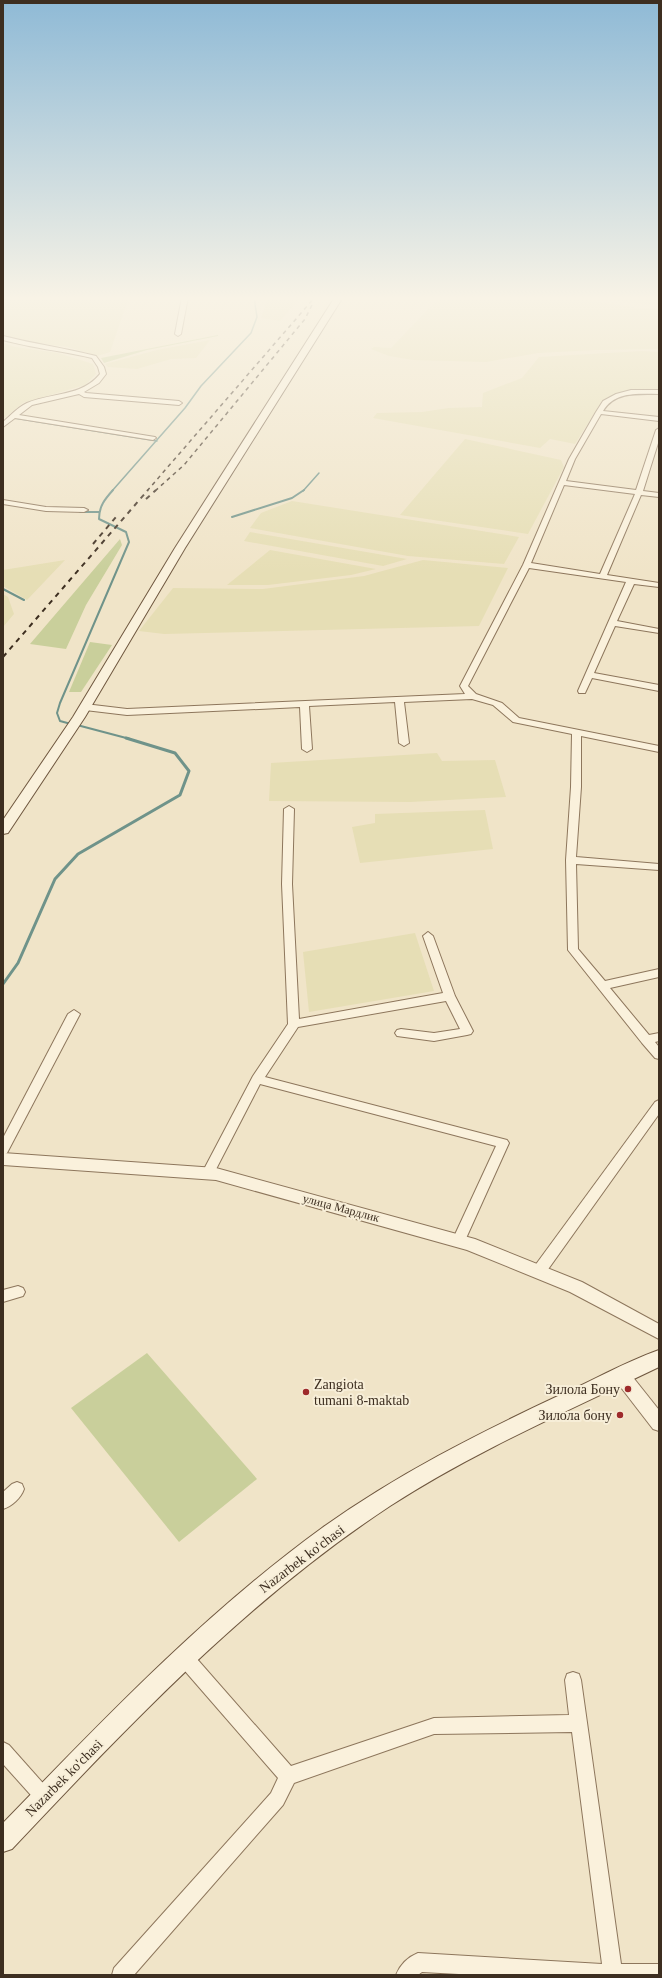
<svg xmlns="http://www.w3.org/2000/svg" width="662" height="1978" viewBox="0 0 662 1978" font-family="Georgia,serif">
	<rect width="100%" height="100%" fill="#f0e4c8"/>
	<g fill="#e6deb5">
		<polygon points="9,297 129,297 110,352 97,356 68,347 28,342 3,335 3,304"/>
		<polygon points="268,297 301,297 280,321 261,318"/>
		<polygon points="440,297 562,297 638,308 659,309 659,349 596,350 538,353 486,362 413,360 389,356 371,349 374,347 391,348"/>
		<polygon points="589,297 659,297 659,305 636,303"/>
		<polygon points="210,340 196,358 171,359 137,369 108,367 105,364 157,350"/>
		<polygon points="3,343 15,347 58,353 93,364 96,374 85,385 23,403 3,419"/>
		<polygon points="642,351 659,352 659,391 618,393 602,401 575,444 550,439 540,448 373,418 377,413 422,412 449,408 482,407 483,393 522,378 539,357"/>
		<polygon points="465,439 561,460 564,467 528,534 400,515"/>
		<polygon points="292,501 519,537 504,564 408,556 250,528 261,513"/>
		<polygon points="250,532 407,559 383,566 244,541"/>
		<polygon points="270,550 376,569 351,575 268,585 227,585"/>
		<polygon points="65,560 27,600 3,586 3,570"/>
		<polygon points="423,560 508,568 479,626 164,634 139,631 173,588 263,589 364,576"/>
		<polygon points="3,594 8,597 14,614 3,627"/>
		<polygon points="437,753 442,761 495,760 506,797 410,802 269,801 271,763"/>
		<polygon points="485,810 493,849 360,863 352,827 375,823 375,814"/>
		<polygon points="415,933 434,991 309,1012 303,952"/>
	</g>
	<g fill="#c9cf9b">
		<polygon points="218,335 218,336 147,350 104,363 101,358"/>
		<polygon points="120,539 122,545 86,605 66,649 30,644"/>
		<polygon points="90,642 112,645 81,692 69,692"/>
		<polygon points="147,1353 257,1479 179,1542 71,1408"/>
	</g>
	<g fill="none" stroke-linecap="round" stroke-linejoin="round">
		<g stroke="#6f938a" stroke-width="1.5">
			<polyline points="14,418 157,441"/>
			<polyline points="112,491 185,408 201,386 251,333 257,317 254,297"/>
			<polyline points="303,491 319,473"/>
		</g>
		<g stroke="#6f938a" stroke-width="2">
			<polyline points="80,512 99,512"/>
			<polyline points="232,517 292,498 304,490"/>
			<polyline points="3,589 24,600"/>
			<path d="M 71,724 L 60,721 L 57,713 L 60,703 L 129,542 L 126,532 L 99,519 C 99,506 105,499 113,490"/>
			<polyline points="77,725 130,739"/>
		</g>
		<polyline stroke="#6f938a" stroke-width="3" points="3,984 18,963 55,879 78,854 180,795 189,771 175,753 126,738"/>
		<defs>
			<g id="minor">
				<polygon points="3,297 8,297 3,301"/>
				<polygon points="182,297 188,297 181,334 178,336 175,334"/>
				<path d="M 3,336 C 34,344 65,348 96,356 L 104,367 L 106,374 L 99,383 L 84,392 L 86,393 L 179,401 L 182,403 L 179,405 L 84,397 L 79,394 L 32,405 L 19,415 L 155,437 L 156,438 L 153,440 L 15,418 L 3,427 L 3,422 C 11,415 18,407 27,403 C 53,392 81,397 100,374 L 98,367 L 92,358 C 62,351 32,348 3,340 Z"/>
				<path d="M 631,390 L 659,390 L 659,394 C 639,394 615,391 603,411 L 659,417 L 659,421 L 601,414 L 575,459 L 566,481 L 636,490 L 656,430 L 659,428 L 659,440 L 643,491 L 659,493 L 659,497 L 641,495 L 607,575 L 659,583 L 659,587 L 634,584 L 617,621 L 659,629 L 659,633 L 615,626 L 594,673 L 659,685 L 659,691 L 592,678 L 585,693 L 579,693 L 578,691 L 626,582 L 529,568 L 468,686 L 476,694 L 502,703 L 519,718 L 659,746 L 659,752 L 581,736 L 581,787 L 576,857 L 659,864 L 659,870 L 576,864 L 578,949 L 605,981 L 659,969 L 659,977 L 610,988 L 649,1035 L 659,1033 L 659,1041 L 655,1042 L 659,1047 L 659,1059 L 655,1058 L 642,1043 L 568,950 L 566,860 L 571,787 L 572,734 L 513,722 L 493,705 L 472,699 L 404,702 L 409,743 L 404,746 L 399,743 L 395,702 L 309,706 L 312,749 L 307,752 L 302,749 L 300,707 L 127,715 L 85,710 L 81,707 L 85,704 L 127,709 L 465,694 L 460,686 L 523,565 L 569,459 L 596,412 L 603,401 L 616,394 ZM 564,485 L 635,494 L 600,574 L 531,563 Z"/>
				<polygon points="3,500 46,507 84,508 88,510 84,512 46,511 3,504"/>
				<polygon points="289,806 294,809 292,884 299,1019 443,993 423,936 428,932 433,936 455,996 473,1031 471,1034 467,1035 434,1041 397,1036 395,1033 397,1030 401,1029 434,1033 460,1029 446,1001 298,1027 265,1077 507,1140 509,1143 463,1245 458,1246 453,1245 452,1241 496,1146 260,1084 212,1177 208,1178 204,1177 202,1173 253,1076 288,1024 282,884 284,809"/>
				<polygon points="74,1010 80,1014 7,1153 3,1155 3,1138 68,1014"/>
				<polygon points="659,1100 659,1114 544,1275 539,1277 534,1275 532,1271 534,1267 655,1102"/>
				<polygon points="18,1286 23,1288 25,1292 23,1296 3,1302 3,1290"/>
				<path d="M 17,1482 L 22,1484 L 24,1489 C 21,1498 12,1506 3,1509 L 3,1492 L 12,1484 Z"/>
				<path d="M 184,1649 L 190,1651 L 291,1766 L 434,1718 L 569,1715 L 565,1680 L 567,1674 L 573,1672 L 579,1674 L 581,1680 L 621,1964 L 659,1964 L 659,1975 L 477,1975 L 422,1972 L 418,1975 L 396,1975 C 400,1965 408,1957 418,1953 L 602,1964 L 572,1732 L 434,1734 L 294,1783 L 283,1805 L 134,1975 L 112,1975 L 114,1968 L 271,1793 L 278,1778 L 178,1663 L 176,1657 L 178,1651 Z"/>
				<polygon points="3,1742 9,1745 50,1791 53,1797 50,1803 44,1806 38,1803 3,1764"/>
			</g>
			<g id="tertiary">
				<polygon points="3,1153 216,1168 475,1239 582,1282 659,1324 659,1339 570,1292 467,1250 216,1180 3,1165"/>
				<polygon points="622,1368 628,1371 659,1410 659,1431 653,1429 616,1381 614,1376 616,1371"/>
			</g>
			<g id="secondary">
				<polygon points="335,297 343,297 185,548 85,717 8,833 3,834 3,820 73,717 175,548"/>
				<path d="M 659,1350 L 659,1367 C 568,1411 475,1451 390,1506 C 247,1600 129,1725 12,1849 L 3,1852 L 3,1823 C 104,1719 205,1613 322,1528 C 396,1475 477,1434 558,1396 C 592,1381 625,1362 659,1350 Z"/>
			</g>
		</defs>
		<use href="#minor" stroke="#8d765c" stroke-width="2"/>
		<use href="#tertiary" stroke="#8d765c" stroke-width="2"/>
		<use href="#secondary" stroke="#6f573f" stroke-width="2"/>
		<use href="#minor" fill="#faf1dc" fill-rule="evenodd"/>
		<use href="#tertiary" fill="#faf1dc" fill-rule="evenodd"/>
		<use href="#secondary" fill="#faf1dc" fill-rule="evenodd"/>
		<g stroke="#3d2e20" stroke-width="1.5" stroke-dasharray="4 4" stroke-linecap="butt">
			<polyline points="147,491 315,297"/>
			<polyline points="155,491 184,465 305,319 312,305"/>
		</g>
		<g stroke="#3d2e20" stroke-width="2" stroke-dasharray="5 5" stroke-linecap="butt">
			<polyline points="146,499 156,490"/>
			<polyline points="93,544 116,517"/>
			<polyline points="3,657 148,490"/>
		</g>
	</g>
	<linearGradient id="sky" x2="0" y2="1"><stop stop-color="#8fbad6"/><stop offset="0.52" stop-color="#f8f3e6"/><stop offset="1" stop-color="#f8f3e6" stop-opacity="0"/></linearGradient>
	<rect width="662" height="574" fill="url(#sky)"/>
	<g fill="#9e2a2b" stroke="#f7eed8" stroke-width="1.5">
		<circle cx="628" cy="1389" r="4"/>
		<circle cx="306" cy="1392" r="4"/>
		<circle cx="620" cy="1415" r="4"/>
	</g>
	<g text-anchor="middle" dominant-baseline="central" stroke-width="4" stroke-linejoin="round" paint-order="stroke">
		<g font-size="12" fill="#3d2e20" stroke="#f7eed8">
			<text transform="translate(341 1208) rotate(15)">улица Мардлик</text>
		</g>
		<g font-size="14" fill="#3d2e20" stroke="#f7eed8" text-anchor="end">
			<text x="314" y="1384" text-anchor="start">Zangiota<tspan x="314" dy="16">tumani 8-maktab</tspan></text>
			<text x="620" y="1389">Зилола Бону</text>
			<text x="612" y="1415">Зилола бону</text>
		</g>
		<g font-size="14" fill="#3d2e20" stroke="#f7eed8">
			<text transform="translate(302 1559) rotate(-37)">Nazarbek ko'chasi</text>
			<text transform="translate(64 1778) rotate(-45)">Nazarbek ko'chasi</text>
		</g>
	</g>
	<rect width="662" height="1978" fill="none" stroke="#3d2e20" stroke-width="8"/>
</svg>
